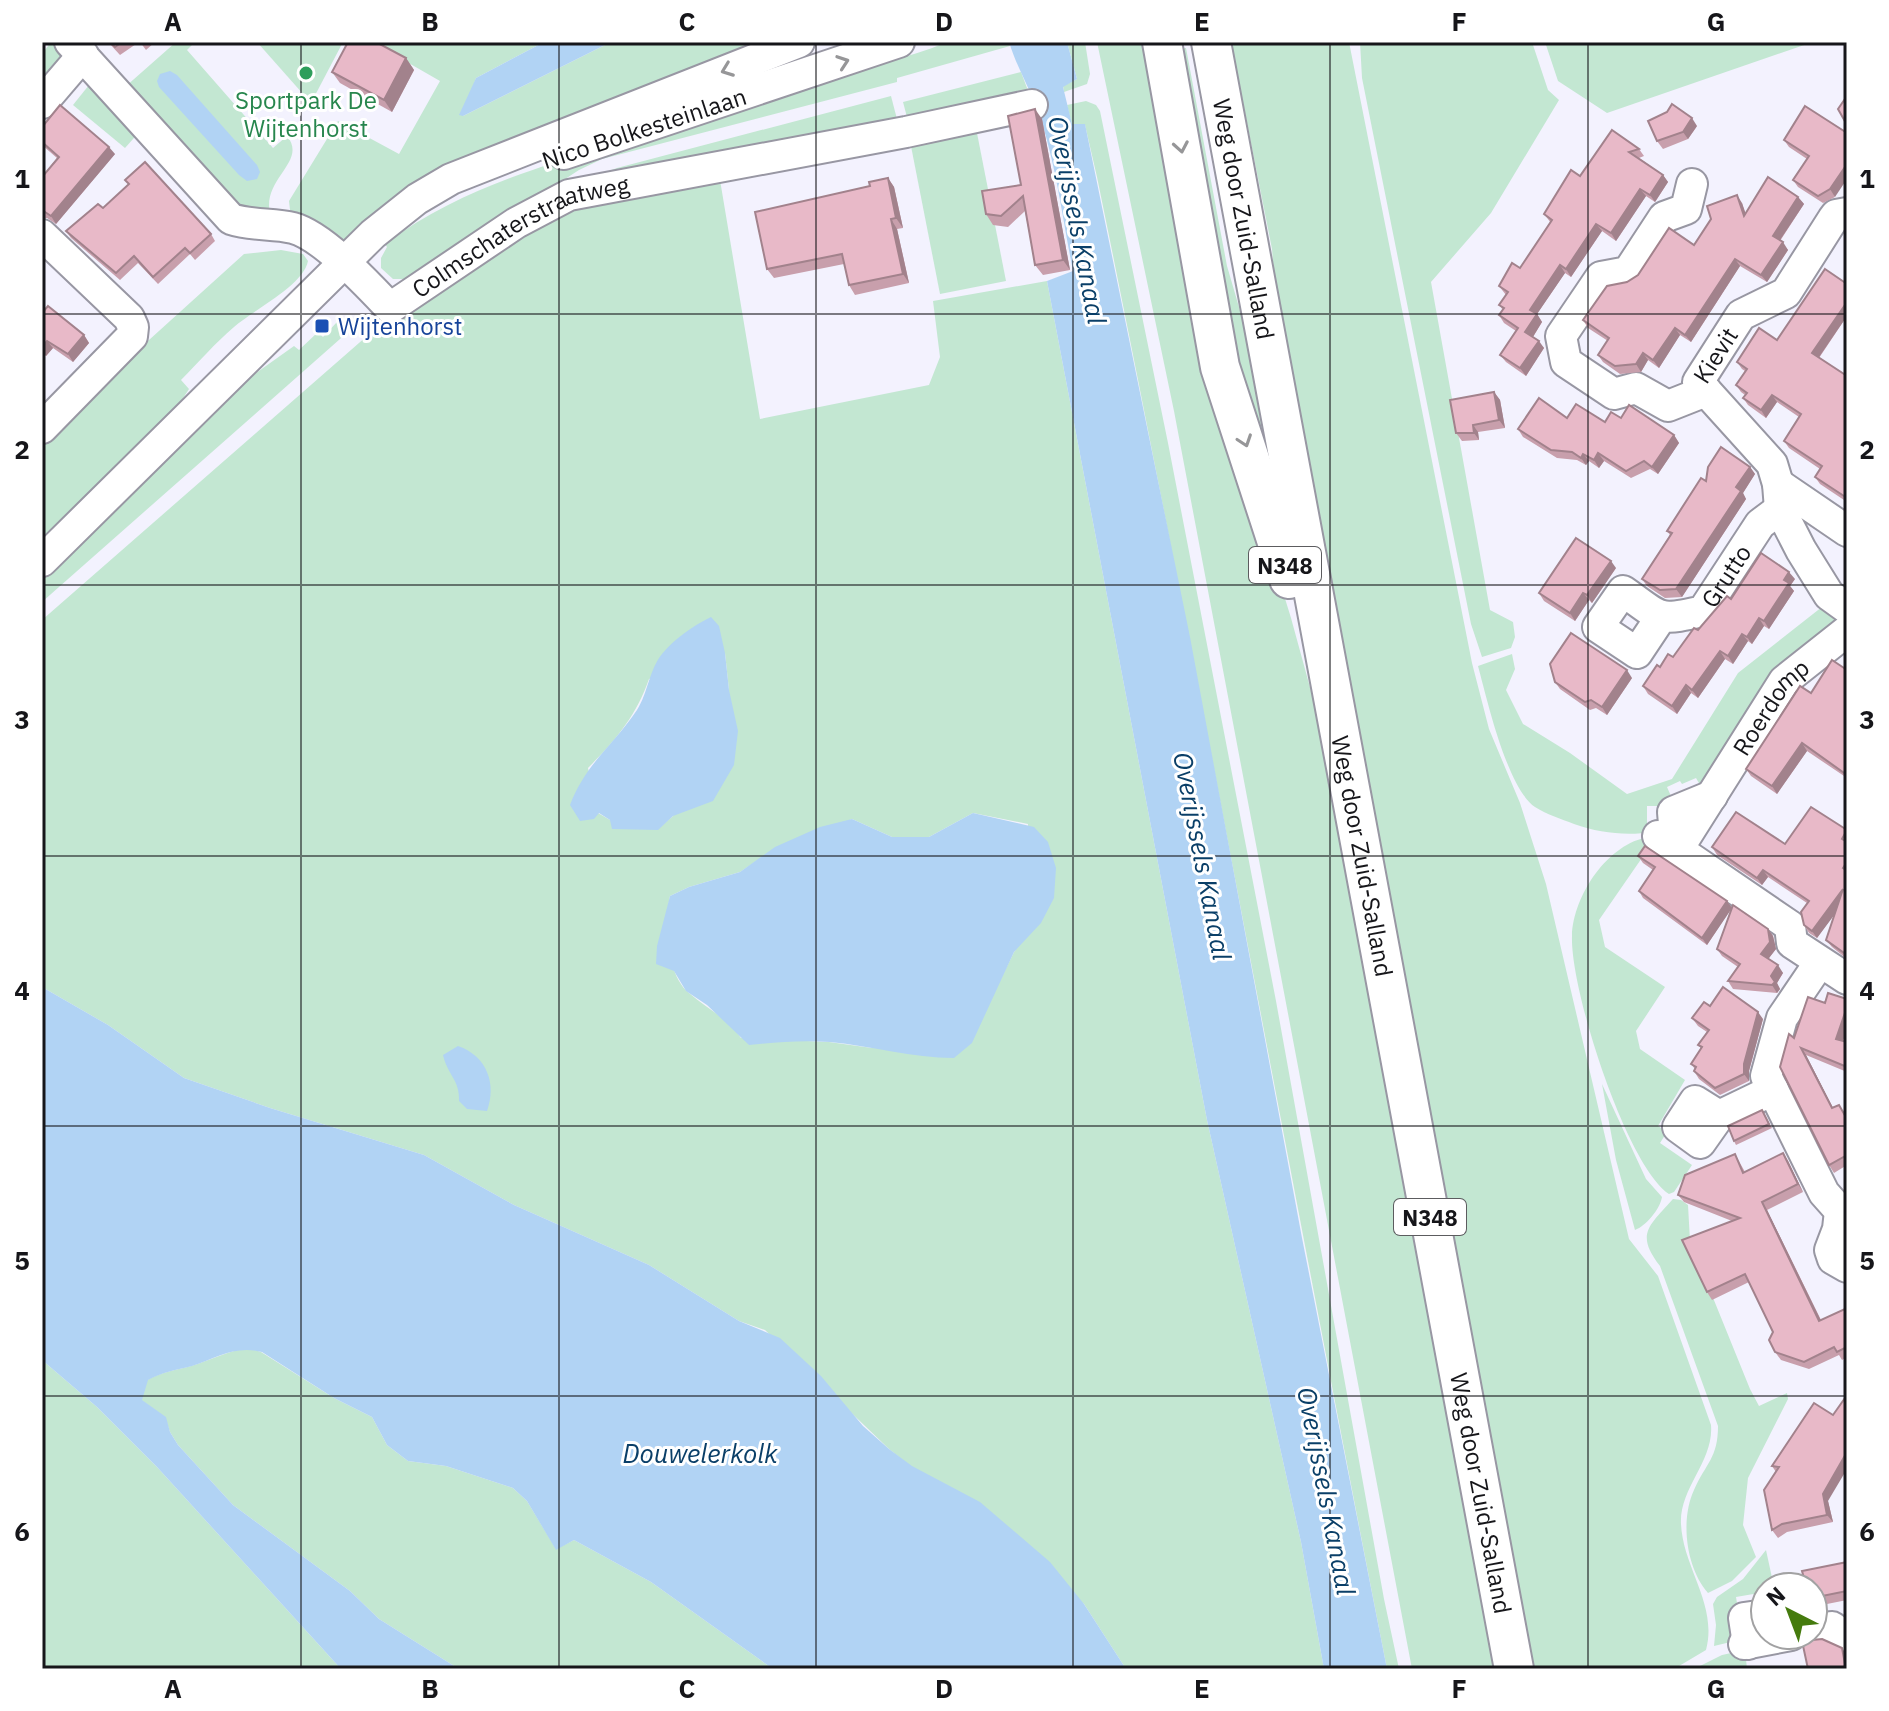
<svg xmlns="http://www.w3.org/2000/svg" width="1889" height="1711" viewBox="0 0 1889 1711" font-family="'IBM Plex Sans',sans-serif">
	<rect width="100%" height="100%" fill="#f3f2fe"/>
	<g fill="#c3e7d2" fill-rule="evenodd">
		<path d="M 51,42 L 57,42 C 67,63 54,70 42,87 L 42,54 Z"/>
		<path d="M 176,42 L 195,42 L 187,50 L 273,148 L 287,136 C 308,162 262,178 270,214 L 249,218 L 125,87 Z"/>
		<polygon points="257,42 343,42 311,103"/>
		<polygon points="372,42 544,42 476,78 463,116 611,42 776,42 342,241 295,216 290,210 289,201 338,121 399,154 440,81"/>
		<path d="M 947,42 L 1009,42 L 1010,46 L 897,78 L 897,82 L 602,159 L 579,170 L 412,279 L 393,279 L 381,268 L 381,258 L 387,247 L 385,244 C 458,190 527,172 611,144 C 680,121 749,99 819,78 C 862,66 906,60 947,42 Z"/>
		<polygon points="1067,42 1085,42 1090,74 1087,84 1064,92 1063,86 1077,79"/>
		<polygon points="1097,42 1147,42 1248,479 1291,618 1331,764 1501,1669 1412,1669 1174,411"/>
		<path d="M 1231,42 L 1349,42 L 1472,663 L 1489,729 L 1520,803 L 1546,884 L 1629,1239 L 1658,1276 L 1711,1425 C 1714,1461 1679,1488 1681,1524 C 1683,1568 1718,1605 1706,1650 L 1674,1669 L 1529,1669 L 1280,347 L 1272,249 Z"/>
		<polygon points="1360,42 1532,42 1548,90 1559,100 1491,213 1431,282 1490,610 1513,622 1515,637 1511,648 1482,657 1471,624 1362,78"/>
		<polygon points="1545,42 1813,42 1607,113 1558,81"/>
		<polygon points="1186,48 1227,266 1253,355 1274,458 1259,462 1173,50"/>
		<polygon points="1021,72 1027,88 1033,94 908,121 903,102"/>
		<polygon points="93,80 141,130 125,148 73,105"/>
		<polygon points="891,96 898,123 595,176 617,168"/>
		<path d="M 1086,101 L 1096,105 L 1100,111 L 1168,443 L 1276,1001 L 1384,1599 L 1399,1669 L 1387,1669 C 1289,1172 1199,674 1097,177 L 1085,125 L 1072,125 L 1067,105 Z"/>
		<polygon points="976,128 1006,281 940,294 910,141"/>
		<path d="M 719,174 L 760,419 L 929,385 L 940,357 L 933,301 L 1047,281 L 1207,1120 L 1301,1542 L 1324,1669 L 1126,1669 L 1084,1604 L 889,1449 L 765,1330 L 739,1321 L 649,1265 L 514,1205 L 424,1155 L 270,1108 L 184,1078 L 108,1025 L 42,987 L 42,620 L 391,315 L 552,210 ZM 725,653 L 729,690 L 673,816 L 658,829 L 610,820 L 598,813 L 588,768 C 616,740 636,716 649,679 ZM 973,813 L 1028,824 L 1022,941 L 1014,952 L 989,1003 L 872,1048 L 829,1042 L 741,1038 C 728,1018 706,1008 689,993 C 666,974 664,923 670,896 L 689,887 L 740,872 L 758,860 L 852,819 L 892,837 L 929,837 Z"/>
		<path d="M 281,250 L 303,254 L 308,261 C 303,286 253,310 234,327 C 215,343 198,363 181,380 L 189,389 L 178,406 L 42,540 L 42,439 L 135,349 L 149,340 L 244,254 Z"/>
		<polygon points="337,322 347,332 340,339 42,602 42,577 235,388 294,346 299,350 318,332 323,337"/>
		<path d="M 1827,603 L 1841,616 L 1704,792 L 1696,778 L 1682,784 L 1680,781 L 1667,787 L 1674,803 L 1672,806 L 1647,806 L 1647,823 L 1653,823 L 1653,832 C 1625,836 1600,833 1574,824 C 1561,819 1546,814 1535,807 C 1507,788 1487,699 1478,666 L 1512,654 L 1515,669 L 1506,690 L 1523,724 L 1570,753 L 1627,794 L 1672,779 L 1738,673 Z"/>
		<path d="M 1649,837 L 1655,839 L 1599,920 L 1605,947 L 1665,987 L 1636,1031 L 1640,1049 L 1685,1080 L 1658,1126 L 1667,1132 L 1660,1143 L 1692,1165 L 1674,1192 L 1669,1194 C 1626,1165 1570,989 1572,936 C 1573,896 1608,843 1649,837 Z"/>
		<path d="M 1602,1084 L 1646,1179 L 1662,1197 C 1660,1209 1646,1226 1635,1230 L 1616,1160 Z"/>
		<path d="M 1673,1199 L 1681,1200 L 1688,1205 L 1690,1241 L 1750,1389 L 1759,1406 L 1787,1393 L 1788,1399 L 1748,1478 L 1743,1525 L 1756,1557 L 1732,1581 L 1708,1593 C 1686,1568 1680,1520 1694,1490 C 1706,1463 1718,1458 1718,1426 L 1660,1266 C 1635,1234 1649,1226 1673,1199 Z"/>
		<path d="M 248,1348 L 261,1352 L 334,1398 L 372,1417 L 387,1445 L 408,1461 L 446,1466 L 513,1488 L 527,1501 L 556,1549 L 574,1540 L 651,1582 L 773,1669 L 459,1669 L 379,1619 L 350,1591 L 233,1505 L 178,1445 L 170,1432 L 165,1417 L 141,1400 L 147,1380 C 162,1372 176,1370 191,1366 C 211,1360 227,1351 248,1348 Z"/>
		<polygon points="42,1360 97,1407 157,1467 341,1669 42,1669"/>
		<polygon points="1766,1550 1774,1587 1765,1587 1765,1592 1736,1597 1743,1639 1714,1646 1716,1625 1713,1604 1717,1597 1743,1579"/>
		<polygon points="1745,1650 1747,1669 1694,1669 1722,1655"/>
	</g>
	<g fill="#b1d3f4">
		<polygon points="544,42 611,42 463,116 459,115 476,78"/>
		<path d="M 1009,42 L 1067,42 L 1077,79 L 1063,87 L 1072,124 L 1085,124 L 1190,637 L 1302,1238 L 1387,1669 L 1324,1669 L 1301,1542 L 1207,1120 L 1047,281 L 1073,271 C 1063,222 1057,171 1042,123 C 1034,95 1018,71 1009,42 Z"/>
		<polygon points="170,71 177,75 257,165 260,172 257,179 247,181 239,175 159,87 157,81 160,74"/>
		<path d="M 711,617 L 719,626 L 725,653 L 729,690 L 738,731 L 734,765 L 713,801 L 673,816 L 658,830 L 612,829 L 610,820 L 599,813 L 594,819 L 580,821 L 570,805 C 586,763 613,746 637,710 C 648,693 649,670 662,654 C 675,638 693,626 711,617 Z"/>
		<path d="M 973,813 L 1034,827 L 1048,842 L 1056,868 L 1054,898 L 1041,923 L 1014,952 L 972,1043 L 954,1058 C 912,1058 872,1046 830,1042 C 803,1040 776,1042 749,1045 L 707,1005 L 686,991 L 674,971 L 656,964 L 657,946 L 670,896 L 689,887 L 740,872 L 775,847 L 820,827 L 852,819 L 892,837 L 929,837 Z"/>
		<path d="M 42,987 L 108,1025 L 184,1078 L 270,1108 L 424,1155 L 514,1205 L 649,1265 L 739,1321 L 780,1338 L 821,1376 L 863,1426 L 889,1449 L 912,1466 L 980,1502 L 1050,1562 L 1084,1604 L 1126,1669 L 773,1669 L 651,1582 L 574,1540 L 556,1550 L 527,1501 L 513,1488 L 446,1466 L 408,1461 L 387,1445 L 372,1417 L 334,1398 L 262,1352 C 235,1345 217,1358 192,1366 C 176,1370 163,1372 148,1380 L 142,1400 L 166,1417 L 170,1432 L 178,1445 L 233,1505 L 350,1591 L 379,1619 L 459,1669 L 341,1669 L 157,1467 L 97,1407 L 42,1360 Z"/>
		<path d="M 458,1046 C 487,1056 497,1084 487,1111 L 467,1109 L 459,1101 C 460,1080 448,1076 443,1055 Z"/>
	</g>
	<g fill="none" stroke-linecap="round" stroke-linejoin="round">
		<defs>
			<g id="minor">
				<path id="s1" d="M 70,42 L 231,219 C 252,226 273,223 293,228 C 323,236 368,285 390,308 L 516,223 L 569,195 L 906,132 L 1032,105"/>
				<polyline points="42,103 83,55"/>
				<polyline points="564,154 899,42"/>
				<path id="s2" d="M 1692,184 L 1686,209 L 1664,217 L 1628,272 L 1601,277 L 1561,336 L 1566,362 L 1614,394 L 1636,388 L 1668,406 L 1706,391 L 1698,382 L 1741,315 L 1786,293 L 1833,219 L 1836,215 L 1847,213"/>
				<polyline points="42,235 129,318 133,327 132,336 42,428"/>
				<polyline points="1706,391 1772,464 1778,484 1780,509 1801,550 1829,595 1847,608"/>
				<polyline points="1778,484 1847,531"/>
				<polyline points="42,561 373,234 417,199 451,179 799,42"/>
				<path id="s3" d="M 1661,617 L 1637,653 L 1598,627 L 1623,591 C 1662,618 1656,622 1703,611 L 1760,524 L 1780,509"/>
				<polyline points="1658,836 1790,926 1792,943 1847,979"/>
				<polyline points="1676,848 1673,812 1712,796"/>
				<path id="s4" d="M 1678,849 L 1784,681 L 1847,631"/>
				<polyline points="1820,962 1782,1018 1766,1076 1824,1193 1840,1211 1838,1229 1830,1250 1833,1259 1847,1267"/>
				<polyline points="1719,1116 1695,1101 1678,1127 1700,1143 1719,1116 1773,1090"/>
				<polyline points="1813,1631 1832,1627 1847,1638"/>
				<polyline points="1744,1644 1791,1635"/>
				<polyline points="1748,1644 1744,1618 1765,1615"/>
			</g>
			<g id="major">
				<polyline points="1162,42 1220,367 1289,579"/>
				<path id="s5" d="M 1211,42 L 1514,1669"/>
			</g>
		</defs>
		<use href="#minor" stroke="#9897a3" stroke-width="34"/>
		<use href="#major" stroke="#9897a3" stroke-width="42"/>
		<use href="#minor" stroke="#fff" stroke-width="30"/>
		<use href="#major" stroke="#fff" stroke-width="38"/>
	</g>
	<g fill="#c89fac">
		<polygon points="108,42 139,42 120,55"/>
		<polygon points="140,42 155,42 146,50"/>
		<polygon points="406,58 414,70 392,112 340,83 332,72"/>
		<polygon points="1805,106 1835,197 1823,203 1798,187 1793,180 1807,159 1789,147 1784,140"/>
		<polygon points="1042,119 1070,270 1043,275 1035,265 1025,211 1008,227 993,225 986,214 1021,185"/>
		<polygon points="1697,126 1688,139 1663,149 1657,141"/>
		<polygon points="42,127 115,154 56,224 47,218 42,218 42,177 57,158 42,145"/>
		<polygon points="1612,130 1639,149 1644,156 1639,158 1663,175 1668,182 1655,202 1646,196 1616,241 1602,231 1571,277 1565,273 1537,314 1542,322 1533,337 1544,348 1526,376 1506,362 1500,355 1516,331 1504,323 1499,315 1503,310 1499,305 1506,295 1499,286 1520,268 1551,223 1544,214 1580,176"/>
		<polygon points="888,178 894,187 903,228 897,229 909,283 855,295 849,285 844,264 774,278 767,269 870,186"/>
		<polygon points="1798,197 1804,204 1780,241 1788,250 1767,282 1740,266 1691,342 1680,335 1659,368 1648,360 1641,372 1620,374 1603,362 1598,355 1608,341 1588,328 1583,320 1627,282 1694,245 1742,203 1745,213"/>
		<polygon points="103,208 211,234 215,241 195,260 190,254 158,284 138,263 120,280 71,238 66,231"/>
		<polygon points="1847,284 1847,316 1819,358 1847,376 1847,502 1820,484 1815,477 1820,469 1789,448 1784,441 1799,417 1777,402 1766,418 1748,405 1743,398 1745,395 1741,392 1736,385 1745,371 1742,369 1737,362 1777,340"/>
		<polygon points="42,313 84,335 89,343 73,362 53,348 46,356 42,353"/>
		<polygon points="1494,392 1500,400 1505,428 1478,432 1479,440 1462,441 1456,433"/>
		<polygon points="1567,418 1605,422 1621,418 1674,435 1679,443 1658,474 1650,469 1631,478 1604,461 1599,468 1589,461 1586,465 1577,460 1557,458 1523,437 1518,429"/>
		<polygon points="1750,467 1755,474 1743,493 1746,499 1682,597 1665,598 1647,586 1642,579 1670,535 1667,531 1706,481"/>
		<polygon points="1616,568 1592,603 1589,600 1575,621 1544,601 1539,593"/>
		<polygon points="1795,579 1790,586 1794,591 1769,629 1764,626 1752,644 1748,641 1733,664 1725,659 1698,698 1691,693 1677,714 1648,694 1643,686 1660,667 1673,657 1698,630 1731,599"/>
		<polygon points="1847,670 1847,778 1807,751 1777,794 1751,776 1746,769 1811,693"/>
		<polygon points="1632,678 1607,715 1596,708 1590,710 1560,689 1555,682"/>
		<polygon points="1847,830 1847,959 1832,947 1826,940 1835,913 1817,938 1809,933 1804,925 1807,903 1768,877 1762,885 1717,855 1712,847 1785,844"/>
		<polygon points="1638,856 1727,901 1732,908 1768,929 1773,936 1776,949 1768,959 1783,973 1777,983 1780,989 1777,993 1733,989 1728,981 1738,967 1722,956 1717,949 1731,909 1707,945 1643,898 1639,891 1653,870 1643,863"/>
		<polygon points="1847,999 1847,1030 1843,1041 1847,1043 1847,1072 1806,1055 1833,1108 1845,1112 1847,1117 1847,1165 1834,1173 1829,1165 1794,1038 1825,1003"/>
		<polygon points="1710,1006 1763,1019 1749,1071 1749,1081 1720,1095 1699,1079 1694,1071 1695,1069 1691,1064 1701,1048 1698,1045 1707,1032 1698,1026 1692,1018"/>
		<polygon points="1762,1110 1772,1128 1736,1145 1734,1141"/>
		<polygon points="1783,1153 1788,1161 1803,1192 1767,1210 1821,1320 1847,1308 1847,1357 1842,1360 1839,1355 1809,1369 1781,1360 1775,1352 1773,1332 1749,1282 1712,1300 1707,1292 1732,1221 1684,1202 1678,1195 1735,1154 1745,1172"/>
		<polygon points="1814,1403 1828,1501 1833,1522 1787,1532 1778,1538 1772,1530 1776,1472 1772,1466"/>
		<polygon points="1847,1562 1847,1600 1822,1605 1823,1610 1813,1613 1813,1587 1804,1578"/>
	</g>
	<g fill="#a2828c">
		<polygon points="406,58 414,70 392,112 384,100"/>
		<polygon points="1035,109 1042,119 1070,270 1063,260"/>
		<polygon points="1692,118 1697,126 1688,139 1683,132"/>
		<polygon points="109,147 115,154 56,224 51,216"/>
		<polygon points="1847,164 1847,179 1835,197 1830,189"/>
		<polygon points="1663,175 1668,182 1655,202 1650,195"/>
		<polygon points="888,178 894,187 903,228 896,218"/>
		<polygon points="1640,189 1646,196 1616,241 1611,233"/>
		<polygon points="1737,195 1742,203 1749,223 1744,216"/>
		<polygon points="1798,197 1804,204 1778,243 1773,236"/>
		<polygon points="891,219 897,229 909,283 903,274"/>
		<polygon points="1596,224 1602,231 1571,277 1566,269"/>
		<polygon points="1783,242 1788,250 1767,282 1761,275"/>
		<polygon points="1735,259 1740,266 1691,342 1685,335"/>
		<polygon points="1560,265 1565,273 1537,314 1542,322 1531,340 1525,332 1530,310"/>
		<polygon points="1847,302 1847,316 1817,360 1812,353"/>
		<polygon points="1675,328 1680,335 1659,368 1653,360"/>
		<polygon points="84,335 89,343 73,362 68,354"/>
		<polygon points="47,341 53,348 46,356 42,350 42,347"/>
		<polygon points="1539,341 1544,348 1526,376 1520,368"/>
		<polygon points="1643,353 1648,360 1641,372 1636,364"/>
		<polygon points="1494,392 1500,400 1505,428 1499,420"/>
		<polygon points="1772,395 1777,402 1766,418 1761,410"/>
		<polygon points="1473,425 1478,432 1479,440 1474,433"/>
		<polygon points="1674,435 1679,443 1658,474 1652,467"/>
		<polygon points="1598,453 1604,461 1599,468 1594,460"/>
		<polygon points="1583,454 1589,461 1586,465 1581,458"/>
		<polygon points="1750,467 1755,474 1743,493 1746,499 1682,597 1676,589 1736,487"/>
		<polygon points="1611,561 1616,568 1592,603 1587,595"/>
		<polygon points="1789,572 1795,579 1790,586 1794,591 1769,629 1764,621 1784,580"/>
		<polygon points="1583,593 1589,600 1575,621 1570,613"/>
		<polygon points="1759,618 1764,626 1752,644 1747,637"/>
		<polygon points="1742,634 1748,641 1733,664 1728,656"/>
		<polygon points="1720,651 1725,659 1698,698 1692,690"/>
		<polygon points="1627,670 1632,678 1607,715 1602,707"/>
		<polygon points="1686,685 1691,693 1677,714 1672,706"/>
		<polygon points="1802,743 1807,751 1777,794 1772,786"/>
		<polygon points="1763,870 1768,877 1762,885 1757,878"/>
		<polygon points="1843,889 1847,898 1817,938 1812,931"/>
		<polygon points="1727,901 1732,908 1707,945 1702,938"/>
		<polygon points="1768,929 1773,936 1776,949 1766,962 1761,954"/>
		<polygon points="1778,965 1783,973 1777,983 1780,989 1777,993 1772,985 1771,976"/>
		<polygon points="1847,1007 1847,1030 1841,1047 1836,1039"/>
		<polygon points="1758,1012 1763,1019 1749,1071 1749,1081 1744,1074 1744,1064"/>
		<polygon points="1801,1048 1806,1055 1837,1116 1832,1108"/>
		<polygon points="1783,1153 1788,1161 1803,1192 1798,1184"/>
		<polygon points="1762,1202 1767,1210 1825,1329 1819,1321"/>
		<polygon points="1847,1452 1847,1469 1828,1501 1833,1522 1827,1515 1823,1494"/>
		<polygon points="1842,1648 1847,1656 1847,1669 1846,1669"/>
	</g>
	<g fill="#e8b9c8" stroke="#a2828c" stroke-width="2">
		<polygon points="110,42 122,42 115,47"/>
		<polygon points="348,42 376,42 406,58 384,100 332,72"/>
		<polygon points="1847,96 1847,125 1838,109"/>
		<polygon points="1672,104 1692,118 1683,132 1657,141 1648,121 1667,112"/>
		<polygon points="60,105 109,147 51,216 42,210 42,177 59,157 42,142 42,127"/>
		<polygon points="1805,106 1847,133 1847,164 1830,189 1818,196 1793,180 1809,156 1784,140"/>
		<polygon points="1035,109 1063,260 1035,265 1023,196 1001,216 986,214 982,191 1021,185 1008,116"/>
		<polygon points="1612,130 1639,149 1629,152 1663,175 1650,195 1640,189 1611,233 1596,224 1566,269 1560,265 1530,310 1537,314 1525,332 1539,341 1520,368 1500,355 1518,328 1499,315 1504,308 1499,305 1508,292 1499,286 1512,263 1520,268 1552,220 1544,214 1571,170 1580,176"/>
		<polygon points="145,162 211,234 190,253 185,248 153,277 134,256 116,273 66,231 98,204 103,208 129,184 125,180"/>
		<polygon points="1768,177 1798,197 1773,236 1783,242 1761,275 1735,259 1685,335 1675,328 1653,360 1643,353 1636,364 1615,366 1598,355 1609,338 1583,320 1607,286 1627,282 1638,275 1669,228 1694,245 1711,219 1707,206 1737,195 1744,216"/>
		<polygon points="888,178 896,218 891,219 903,274 849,285 842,254 767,269 755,212 870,186 869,182"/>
		<polygon points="1825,269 1847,284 1847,302 1812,353 1847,376 1847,498 1815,477 1822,466 1784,441 1801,414 1772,395 1761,410 1743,398 1747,393 1736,385 1747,369 1737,362 1759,328 1777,340"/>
		<polygon points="48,306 84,335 68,354 47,341 42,347 42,313"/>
		<polygon points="1494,392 1499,420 1473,425 1474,433 1456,433 1450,400"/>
		<polygon points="1539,398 1567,418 1576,404 1605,422 1611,412 1621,418 1629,405 1674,435 1652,467 1644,461 1626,471 1598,453 1594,460 1583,454 1581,458 1572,452 1551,450 1518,429"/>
		<polygon points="1721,447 1750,467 1736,487 1741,491 1676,589 1660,590 1642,579 1672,533 1667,531 1701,478 1706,481 1708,467"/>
		<polygon points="1576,538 1611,561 1587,595 1583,593 1570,613 1539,593"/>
		<polygon points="1761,553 1789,572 1784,580 1789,583 1764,621 1759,618 1747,637 1742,634 1728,656 1720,651 1692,690 1686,685 1672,706 1643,686 1657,665 1660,667 1668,654 1673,657 1694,628 1698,630 1727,596 1731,599"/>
		<polygon points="1571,633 1627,670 1602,707 1591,700 1585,702 1555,682 1550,664"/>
		<polygon points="1832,660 1847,670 1847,775 1802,743 1772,786 1746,769 1800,686 1811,693"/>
		<polygon points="1811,807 1847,830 1842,839 1847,842 1847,862 1843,868 1847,871 1847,955 1826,940 1843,889 1812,931 1804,925 1801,912 1809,901 1763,870 1757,878 1712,847 1736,812 1785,844"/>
		<polygon points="1645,846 1727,901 1702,938 1639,891 1655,867 1638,856"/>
		<polygon points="1733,905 1768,929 1770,942 1761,954 1778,965 1771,976 1775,982 1772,985 1728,981 1740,964 1717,949"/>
		<polygon points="1723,987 1758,1012 1744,1064 1744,1074 1715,1088 1694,1071 1696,1067 1691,1064 1702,1047 1698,1045 1709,1030 1692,1018 1704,1002 1710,1006"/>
		<polygon points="1828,993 1847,999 1847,1007 1836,1039 1847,1042 1847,1067 1801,1048 1832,1108 1839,1105 1847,1119 1847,1155 1829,1165 1780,1067 1789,1034 1794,1038 1808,997 1825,1003"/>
		<polygon points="1762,1110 1769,1124 1734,1141 1728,1126"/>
		<polygon points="1783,1153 1798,1184 1762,1202 1819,1321 1847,1308 1847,1347 1837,1352 1834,1347 1804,1362 1775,1352 1769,1340 1773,1332 1745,1274 1707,1292 1682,1240 1740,1218 1678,1195 1685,1175 1735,1154 1743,1173"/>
		<polygon points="1845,1398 1847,1399 1847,1452 1823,1494 1827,1515 1782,1524 1772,1530 1764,1490 1779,1467 1772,1466 1814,1403 1833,1415"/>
		<polygon points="1847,1562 1847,1591 1817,1597 1818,1603 1813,1604 1813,1587 1792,1587 1790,1581 1804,1578 1802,1571"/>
		<polygon points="1822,1639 1842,1648 1846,1669 1808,1669 1802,1641"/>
	</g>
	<defs><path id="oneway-chevron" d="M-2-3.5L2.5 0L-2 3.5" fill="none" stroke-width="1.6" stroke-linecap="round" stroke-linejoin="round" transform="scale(2)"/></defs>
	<g stroke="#969698">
		<use href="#oneway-chevron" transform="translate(843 62) rotate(-19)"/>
		<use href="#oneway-chevron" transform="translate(727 70) rotate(159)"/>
		<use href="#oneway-chevron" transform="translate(1181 147) rotate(80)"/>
		<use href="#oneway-chevron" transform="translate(1245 441) rotate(71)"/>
	</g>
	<path fill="none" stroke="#16161a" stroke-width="2" stroke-opacity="0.55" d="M 301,42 L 301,1669M 559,42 L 559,1669M 816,42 L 816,1669M 1073,42 L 1073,1669M 1330,42 L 1330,1669M 1588,42 L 1588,1669M 42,314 L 1847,314M 42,585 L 1847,585M 42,856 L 1847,856M 42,1126 L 1847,1126M 42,1396 L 1847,1396"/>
	<circle fill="#2e9e5b" stroke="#fff" stroke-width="3" cx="306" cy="73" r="8"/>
	<rect fill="#1a4fb4" stroke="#fff" stroke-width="3" x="314" y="318" width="16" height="16" rx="4"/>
	<g text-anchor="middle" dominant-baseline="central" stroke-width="6" stroke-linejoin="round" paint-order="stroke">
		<g fill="#fff" stroke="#5c5c5f" stroke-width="2">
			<rect x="1249" y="547" width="72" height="36" rx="6"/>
			<rect x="1394" y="1199" width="72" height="36" rx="6"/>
		</g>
		<g font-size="22" font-weight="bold" fill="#16161a">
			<text x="1285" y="565">N348</text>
			<text x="1430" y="1217">N348</text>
		</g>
		<g font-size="24" fill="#27864d" stroke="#fff">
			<text x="306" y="100">Sportpark De<tspan x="306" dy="28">Wijtenhorst</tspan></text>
		</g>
		<g font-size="24" fill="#16161a" stroke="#fff">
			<text transform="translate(644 128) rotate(-18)">Nico Bolkesteinlaan</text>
			<text stroke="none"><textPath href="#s5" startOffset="180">Weg door Zuid-Salland</textPath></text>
			<text stroke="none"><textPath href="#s1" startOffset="580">Colmschaterstraatweg</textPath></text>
			<text stroke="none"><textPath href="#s2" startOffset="442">Kievit</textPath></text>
			<text stroke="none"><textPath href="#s3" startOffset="264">Grutto</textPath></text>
			<text stroke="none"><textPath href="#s4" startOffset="170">Roerdomp</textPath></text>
			<text stroke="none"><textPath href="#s5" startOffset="828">Weg door Zuid-Salland</textPath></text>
			<text stroke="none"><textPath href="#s5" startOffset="1476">Weg door Zuid-Salland</textPath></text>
		</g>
		<g font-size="24" fill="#164399" stroke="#fff" text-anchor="start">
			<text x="338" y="326">Wijtenhorst</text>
		</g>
		<g font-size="26" font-style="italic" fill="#0a3f68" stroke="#fff">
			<text transform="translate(1078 220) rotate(79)">Overijssels Kanaal</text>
			<text transform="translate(1203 856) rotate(79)">Overijssels Kanaal</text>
			<text x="700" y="1453">Douwelerkolk</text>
			<text transform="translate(1327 1491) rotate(79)">Overijssels Kanaal</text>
		</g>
	</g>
	<rect width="1889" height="1711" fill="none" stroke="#ffffff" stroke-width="88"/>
	<g transform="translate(1789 1611) rotate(318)"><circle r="38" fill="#ffffff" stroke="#a2a2a3" stroke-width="2"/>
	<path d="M0-6L14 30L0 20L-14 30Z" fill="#457b0e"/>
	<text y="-12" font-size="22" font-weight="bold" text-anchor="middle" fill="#16161a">N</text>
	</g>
	<rect x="44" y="44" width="1801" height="1623" fill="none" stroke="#16161a" stroke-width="3"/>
	<g font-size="26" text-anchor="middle" font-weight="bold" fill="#16161a">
		<text x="173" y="31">A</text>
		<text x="430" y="31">B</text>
		<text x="687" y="31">C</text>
		<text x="944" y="31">D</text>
		<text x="1202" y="31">E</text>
		<text x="1459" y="31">F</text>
		<text x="1716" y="31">G</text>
		<text x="22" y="188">1</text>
		<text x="1867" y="188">1</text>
		<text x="22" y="459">2</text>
		<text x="1867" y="459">2</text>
		<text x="22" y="729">3</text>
		<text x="1867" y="729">3</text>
		<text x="22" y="1000">4</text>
		<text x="1867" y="1000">4</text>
		<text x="22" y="1270">5</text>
		<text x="1867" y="1270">5</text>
		<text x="22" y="1541">6</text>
		<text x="1867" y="1541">6</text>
		<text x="173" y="1698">A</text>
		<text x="430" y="1698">B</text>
		<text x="687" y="1698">C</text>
		<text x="944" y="1698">D</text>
		<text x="1202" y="1698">E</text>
		<text x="1459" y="1698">F</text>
		<text x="1716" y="1698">G</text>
	</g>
</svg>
